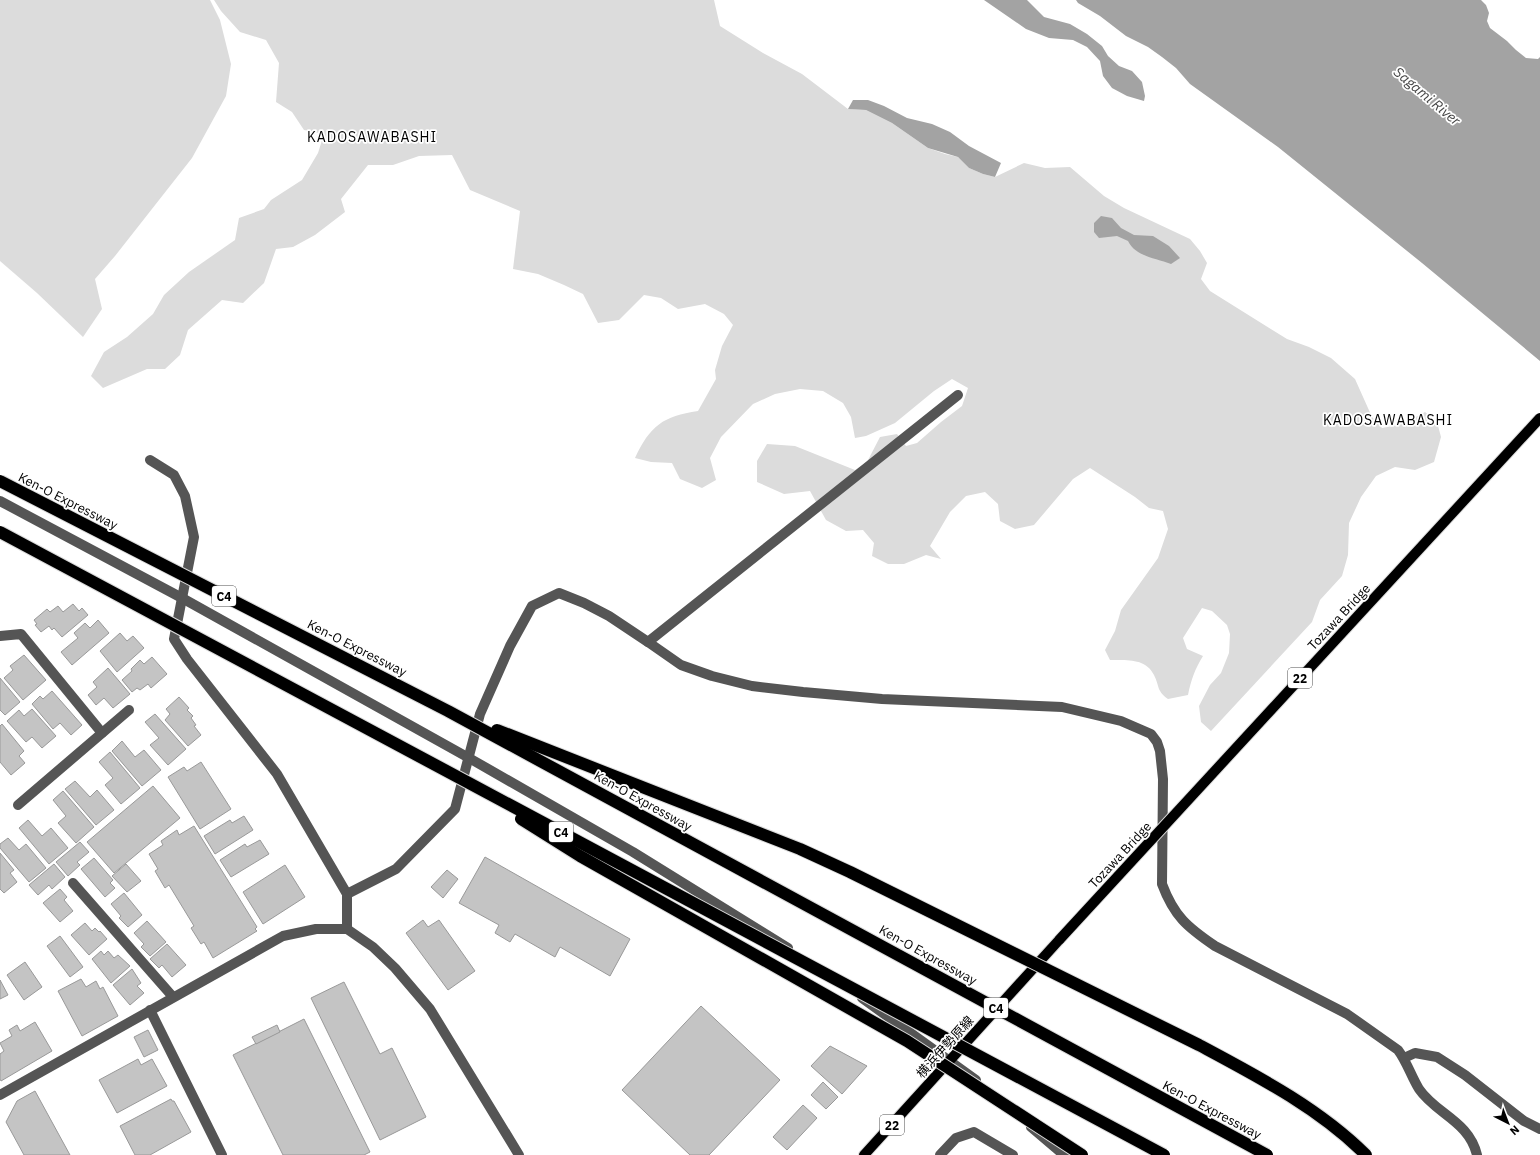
<svg xmlns="http://www.w3.org/2000/svg" width="1540" height="1155" viewBox="0 0 1540 1155" font-family="'IBM Plex Sans','Noto Sans JP',sans-serif">
	<rect width="100%" height="100%" fill="#fff"/>
	<g fill="#dcdcdc">
		<polygon points="0,0 210,0 220,20 231,64 226,96 192,158 115,256 95,279 102,309 83,337 37,293 0,261"/>
		<path d="M 214,0 L 714,0 L 720,26 L 763,53 L 802,74 L 848,109 L 866,110 L 892,123 L 928,148 L 945,154 L 958,157 L 969,168 L 983,174 L 995,177 L 1024,163 L 1045,168 L 1070,167 L 1104,196 L 1124,208 L 1190,239 L 1200,251 L 1207,263 L 1201,279 L 1210,291 L 1287,339 L 1309,347 L 1331,358 L 1355,379 L 1372,417 L 1382,428 L 1403,424 L 1425,412 L 1437,422 L 1441,437 L 1434,462 L 1415,470 L 1395,467 L 1376,476 L 1361,497 L 1349,523 L 1348,555 L 1342,576 L 1320,600 L 1312,622 L 1211,731 L 1201,722 L 1199,706 L 1210,685 L 1221,673 L 1229,653 L 1230,634 L 1227,625 L 1212,611 L 1202,608 L 1183,638 L 1187,649 L 1203,656 C 1195,669 1191,680 1188,695 L 1168,699 C 1156,690 1160,687 1154,675 C 1146,658 1126,660 1110,660 L 1105,650 L 1115,631 L 1121,610 L 1158,558 L 1168,529 L 1163,511 L 1149,508 L 1135,497 L 1090,468 L 1073,479 L 1034,525 L 1015,529 L 1000,521 L 998,504 L 985,492 L 966,496 L 950,512 L 930,546 L 941,559 L 926,555 L 904,564 L 888,564 L 872,556 L 874,543 L 863,530 L 846,531 L 826,520 L 810,491 L 784,494 L 757,482 L 757,461 L 767,444 L 795,446 L 855,470 L 867,462 L 880,437 L 897,434 L 906,446 L 917,443 L 941,422 L 962,406 L 968,388 L 952,379 L 934,391 L 895,423 L 866,436 L 855,438 L 851,417 L 843,403 L 823,391 L 800,389 L 775,394 L 753,404 L 721,437 L 710,458 L 716,480 L 702,488 L 680,479 L 672,463 L 651,462 L 635,458 C 650,426 663,416 698,411 L 716,379 L 715,370 L 722,346 L 733,325 L 724,314 L 705,304 L 678,309 L 661,298 L 644,295 L 619,320 L 598,323 L 583,294 L 564,285 L 538,274 L 513,269 L 520,211 L 470,190 L 452,155 L 419,156 L 393,165 L 368,165 L 341,199 L 345,212 L 315,235 L 293,247 L 276,249 L 264,283 L 243,303 L 222,300 L 188,330 L 180,355 L 165,369 L 147,369 L 103,388 L 91,376 L 104,352 L 127,337 L 153,314 L 164,295 L 189,272 L 235,240 L 239,218 L 264,209 L 271,200 L 302,180 L 318,153 L 324,134 L 304,130 L 292,112 L 276,102 L 279,63 L 266,40 L 240,32 L 221,11 Z"/>
	</g>
	<g fill="#a3a3a3">
		<polygon points="984,0 1027,0 1044,17 1070,24 1087,34 1102,46 1108,56 1119,66 1132,71 1142,82 1145,96 1144,101 1127,96 1112,88 1103,76 1100,61 1087,47 1073,40 1049,38 1026,29"/>
		<polygon points="1076,0 1481,0 1486,5 1489,13 1487,21 1490,28 1507,41 1516,50 1526,58 1538,59 1540,57 1540,361 1422,263 1278,147 1190,84 1176,68 1162,57 1148,47 1126,36 1100,16 1078,3"/>
		<polygon points="853,100 868,100 884,106 907,118 932,124 950,132 969,146 1001,163 995,177 983,174 969,168 958,157 928,148 892,123 866,110 848,109"/>
		<path d="M 1101,216 L 1112,218 L 1121,228 L 1134,235 L 1153,236 L 1169,246 L 1180,258 L 1171,264 C 1156,258 1136,257 1128,241 L 1117,236 L 1099,238 L 1094,232 L 1094,223 Z"/>
	</g>
	<g fill="#c4c4c4" stroke="#999">
		<polygon points="73,604 79,611 82,608 88,615 62,637 54,628 52,630 49,626 41,632 35,625 37,624 34,620 47,609 50,612 58,606 63,612"/>
		<polygon points="98,620 109,633 72,665 61,652 78,638 74,633 85,623 90,628"/>
		<polygon points="120,633 127,641 133,636 144,648 117,672 100,651"/>
		<polygon points="24,655 46,680 23,700 4,678 13,670 10,666"/>
		<polygon points="152,657 167,674 151,688 148,684 140,690 137,688 132,692 122,680 132,671 131,669 140,660 144,664"/>
		<polygon points="108,668 130,694 113,708 104,698 96,705 88,695 97,687 93,682"/>
		<polygon points="0,678 20,702 5,715 0,710"/>
		<polygon points="52,691 82,725 71,735 60,723 53,729 32,704 40,696 43,699"/>
		<polygon points="179,697 189,708 187,710 193,716 191,718 196,725 194,726 201,735 188,746 165,720 170,714 166,709"/>
		<polygon points="32,709 56,736 42,748 32,737 26,742 7,721 19,710 24,716"/>
		<polygon points="155,714 186,749 168,765 150,745 159,738 145,722"/>
		<polygon points="2,724 24,751 19,756 25,763 11,775 0,762 0,726"/>
		<polygon points="122,741 135,757 144,750 161,770 142,786 112,751"/>
		<polygon points="110,752 140,788 121,804 105,785 113,778 99,762"/>
		<polygon points="201,762 231,809 200,829 168,777 184,767 187,771"/>
		<polygon points="75,781 90,797 97,790 114,810 96,825 65,789"/>
		<polygon points="153,786 180,818 114,873 87,842"/>
		<polygon points="63,791 94,827 76,843 58,823 66,816 53,800"/>
		<polygon points="244,816 253,830 215,854 204,836 230,820 232,823"/>
		<polygon points="28,820 42,836 51,828 68,848 49,864 19,828"/>
		<polygon points="194,826 257,927 255,929 257,931 213,958 204,942 201,944 191,928 194,926 169,885 165,888 155,871 158,869 149,854 163,845 161,841 177,830 179,835"/>
		<polygon points="8,838 19,850 26,844 46,868 29,882 0,848 0,844"/>
		<polygon points="260,840 269,854 231,877 220,860 245,844 247,847"/>
		<polygon points="80,842 89,852 77,862 80,865 68,876 56,862"/>
		<polygon points="0,853 14,870 10,873 17,882 4,893 0,889"/>
		<polygon points="485,857 630,939 610,976 560,947 555,957 515,934 510,942 495,933 499,925 459,903"/>
		<polygon points="94,858 113,880 110,883 115,888 105,897 81,869"/>
		<polygon points="54,864 65,877 52,889 49,885 38,895 29,885"/>
		<polygon points="126,864 141,881 127,892 112,876"/>
		<polygon points="285,865 305,897 263,924 243,892"/>
		<polygon points="447,870 458,879 443,898 431,887"/>
		<polygon points="60,889 67,897 64,900 73,911 60,922 43,903"/>
		<polygon points="124,893 142,915 128,927 119,918 121,916 111,904"/>
		<polygon points="423,920 428,927 439,920 475,971 448,990 406,933"/>
		<polygon points="147,921 166,942 150,956 141,947 144,944 134,933"/>
		<polygon points="85,923 92,931 95,928 99,932 100,931 107,939 89,955 71,935"/>
		<polygon points="60,936 83,967 70,977 47,946"/>
		<polygon points="167,944 186,965 172,977 162,965 159,968 150,959"/>
		<polygon points="101,951 104,955 108,951 114,958 118,955 130,966 111,983 92,959"/>
		<polygon points="25,962 42,987 24,1000 7,975"/>
		<polygon points="132,969 141,983 137,986 144,993 130,1005 113,985"/>
		<polygon points="81,979 86,987 96,981 100,989 103,987 118,1016 82,1036 58,991"/>
		<polygon points="0,980 8,995 0,999"/>
		<polygon points="344,982 380,1054 392,1048 426,1117 380,1140 311,998"/>
		<polygon points="701,1006 780,1080 709,1155 690,1155 622,1090"/>
		<polygon points="304,1019 370,1152 364,1155 283,1155 233,1055"/>
		<polygon points="35,1022 52,1051 1,1081 0,1079 0,1054 4,1051 0,1043 12,1036 9,1030 17,1025 20,1031"/>
		<polygon points="277,1025 280,1032 256,1044 252,1037"/>
		<polygon points="148,1030 158,1050 144,1057 134,1037"/>
		<polygon points="830,1046 867,1066 842,1094 811,1066"/>
		<polygon points="138,1059 141,1065 152,1059 167,1086 117,1113 99,1080"/>
		<polygon points="823,1082 838,1097 826,1109 811,1095"/>
		<polygon points="35,1091 70,1155 24,1155 6,1122 17,1101"/>
		<polygon points="171,1099 172,1101 174,1101 191,1132 150,1155 135,1155 120,1126"/>
		<polygon points="803,1105 817,1118 787,1150 773,1137"/>
	</g>
	<g fill="none" stroke-linecap="round" stroke-linejoin="round">
		<defs>
			<polyline id="major" points="864,1155 1060,939"/>
		</defs>
		<use href="#major" stroke="#dbdbdb" stroke-width="12"/>
		<g stroke="#555" stroke-width="10">
			<path d="M 958,395 L 648,642 L 681,665 L 712,676 L 752,686 L 803,692 L 882,699 L 1062,707 L 1121,721 L 1151,734 L 1157,742 L 1160,751 L 1163,779 L 1162,884 C 1174,916 1187,927 1215,946 L 1347,1014 L 1398,1050 C 1407,1062 1411,1076 1419,1089 C 1436,1114 1469,1121 1477,1155"/>
			<polyline points="150,460 174,475 185,496 194,537 174,639 187,659 277,774 347,894"/>
			<polyline points="0,501 182,598 469,758 633,852 788,948"/>
			<polyline points="0,636 21,634 102,733"/>
			<polyline points="18,805 129,710"/>
			<polyline points="73,883 173,997"/>
			<polyline points="347,929 347,894 396,869 455,809 480,714 510,646 532,606 559,593 584,603 609,616 648,642"/>
			<polyline points="862,998 976,1080"/>
			<polyline points="150,1010 222,1155"/>
			<polyline points="1404,1058 1415,1053 1437,1057 1465,1075 1524,1121 1540,1129"/>
			<polyline points="0,1095 283,936 316,929 347,929 373,947 395,968 430,1009 519,1155"/>
			<polyline points="1031,1127 1064,1155"/>
			<polyline points="940,1155 956,1138 974,1132 1013,1155"/>
		</g>
		<use href="#major" stroke="#000" stroke-width="10"/>
		<defs>
			<polyline id="major-bridge" points="1060,939 1540,418"/>
			<g id="highway-bridge">
				<polyline points="0,481 448,711 1267,1155"/>
				<polyline points="0,532 1164,1155"/>
				<path d="M 497,730 L 800,849 L 850,872 L 1199,1045 C 1257,1076 1319,1108 1366,1155"/>
				<polyline points="521,819 580,856 907,1041 1082,1155"/>
			</g>
		</defs>
		<use href="#major-bridge" stroke="#dbdbdb" stroke-width="12" stroke-linecap="butt"/>
		<use href="#highway-bridge" stroke="#dbdbdb" stroke-width="14" stroke-linecap="butt"/>
		<use href="#major-bridge" stroke="#000" stroke-width="10"/>
		<use href="#highway-bridge" stroke="#000" stroke-width="12"/>
	</g>
	<g text-anchor="middle" dominant-baseline="central" stroke-width="3.5" stroke-linejoin="round" paint-order="stroke">
		<g fill="#fff" stroke="#4c4c4c" stroke-width="1">
			<rect x="212" y="586" width="24" height="20" rx="3"/>
			<rect x="1288" y="668" width="24" height="20" rx="3"/>
			<rect x="549" y="822" width="24" height="20" rx="3"/>
			<rect x="984" y="998" width="24" height="20" rx="3"/>
			<rect x="880" y="1115" width="24" height="20" rx="3"/>
		</g>
		<g font-size="12" font-weight="bold" fill="#000">
			<text x="224" y="596">C4</text>
			<text x="1300" y="678">22</text>
			<text x="561" y="832">C4</text>
			<text x="996" y="1008">C4</text>
			<text x="892" y="1125">22</text>
		</g>
		<g font-size="13" fill="#000" stroke="#fff">
			<text transform="translate(68 501) rotate(27)">Ken-O Expressway</text>
			<text transform="translate(1339 617) rotate(-47)">Tozawa Bridge</text>
			<text transform="translate(357 648) rotate(27)">Ken-O Expressway</text>
			<text transform="translate(643 801) rotate(29)">Ken-O Expressway</text>
			<text transform="translate(1120 855) rotate(-47)">Tozawa Bridge</text>
			<text transform="translate(928 955) rotate(29)">Ken-O Expressway</text>
			<text transform="translate(945 1047) rotate(-48)">横浜伊勢原線</text>
			<text transform="translate(1212 1110) rotate(28)">Ken-O Expressway</text>
		</g>
		<g font-size="14" font-style="italic" fill="#444" stroke="#fff">
			<text transform="translate(1427 96) rotate(40)">Sagami River</text>
		</g>
		<g font-size="14" letter-spacing="1" fill="#000" stroke="#fff">
			<text x="372" y="137">KADOSAWABASHI</text>
			<text x="1388" y="420">KADOSAWABASHI</text>
		</g>
	</g>
	<g transform="translate(1508 1123) rotate(138)" stroke="#ffffff" stroke-width="3" paint-order="stroke">
	<path d="M0-3L7 15L0 10L-7 15Z" fill="#000000"/>
	<text y="-6" font-size="11" font-weight="bold" text-anchor="middle" fill="#000000">N</text>
	</g>
</svg>
